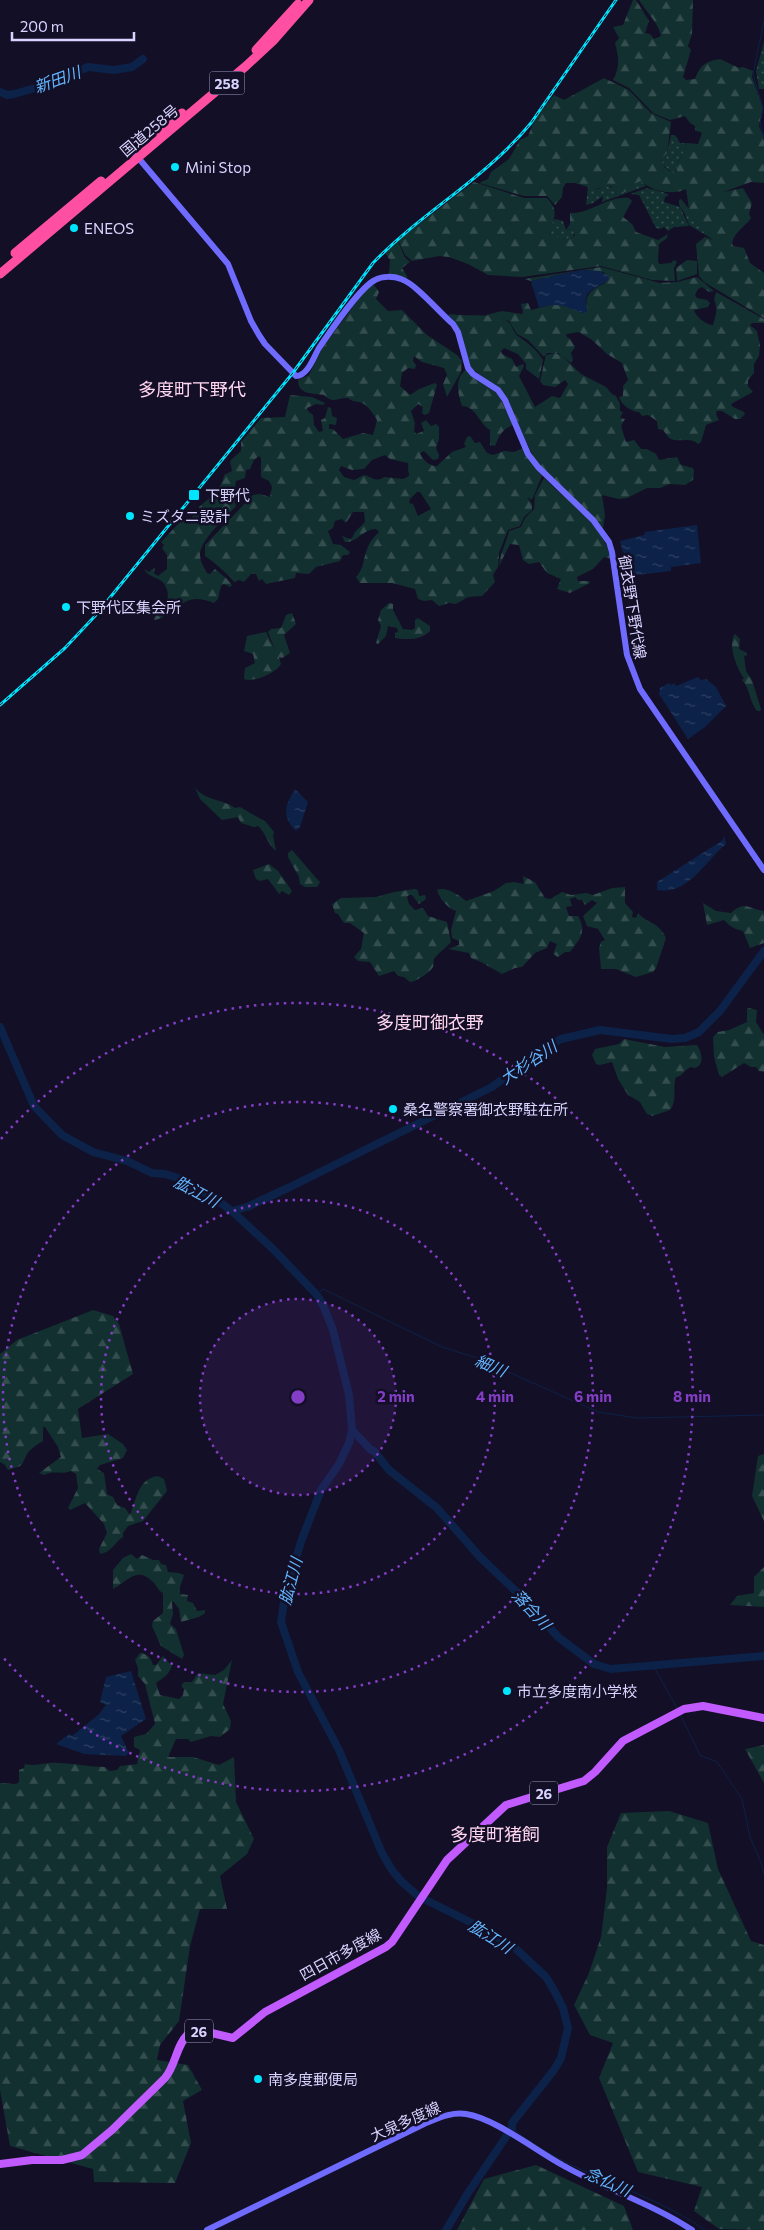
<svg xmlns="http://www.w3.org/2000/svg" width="764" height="2230" viewBox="0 0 764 2230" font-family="Commissioner,'Noto Sans JP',sans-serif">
	<defs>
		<pattern id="grass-dots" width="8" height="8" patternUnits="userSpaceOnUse" patternTransform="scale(1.25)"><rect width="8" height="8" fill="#12302f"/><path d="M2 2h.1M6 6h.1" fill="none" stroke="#344d4e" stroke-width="1.8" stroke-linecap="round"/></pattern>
		<pattern id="forest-firs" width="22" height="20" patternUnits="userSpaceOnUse" patternTransform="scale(1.25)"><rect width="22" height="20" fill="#12302f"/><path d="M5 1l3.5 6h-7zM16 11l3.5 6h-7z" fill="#344d4e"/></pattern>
		<pattern id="water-ripples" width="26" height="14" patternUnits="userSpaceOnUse" patternTransform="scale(1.25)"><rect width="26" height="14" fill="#0c2248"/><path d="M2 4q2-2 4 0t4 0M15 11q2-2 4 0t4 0" fill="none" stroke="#2f4163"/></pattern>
	</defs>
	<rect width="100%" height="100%" fill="#130f26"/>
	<g fill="url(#grass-dots)">
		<polygon points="764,42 764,89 759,89 756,71"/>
		<polygon points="671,135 675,135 680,143 687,143 682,156 677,163 677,170 674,174 663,165 661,159 667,153"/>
		<polygon points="641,181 646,186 602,202 603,196 593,203 586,205 588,187 598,189 606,186 614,188"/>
		<path d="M 647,188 C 653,190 666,192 669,195 L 665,197 L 664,202 L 680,207 L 689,226 L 674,227 L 668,231 L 664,227 L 660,229 L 656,228 L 639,195 L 630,194 Z"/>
		<polygon points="684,212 706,226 708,229 709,237 689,225"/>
		<polygon points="555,219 563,221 566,230 572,229 574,232 573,238 566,239 550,236 552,221"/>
	</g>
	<g fill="url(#forest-firs)" fill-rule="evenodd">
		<path d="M 633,0 L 636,0 L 649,21 L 645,33 L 650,34 L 654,39 L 661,36 C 658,22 647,13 639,0 L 693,0 L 692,34 L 688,46 L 691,50 L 683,77 L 686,80 L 695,79 C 700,66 705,61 720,59 L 739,68 L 743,67 L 753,71 L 752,77 L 763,108 L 759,126 L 764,138 L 764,183 L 751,182 L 723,192 L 743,188 L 752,203 L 749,214 L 751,218 C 745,227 735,231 732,243 L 733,246 L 744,248 L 750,263 L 764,273 L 764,318 L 704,282 L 699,276 L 696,244 L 705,237 L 713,240 L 709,237 L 708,229 C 699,221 677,213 679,200 L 681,199 L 689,209 L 686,189 C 673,196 651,191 641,181 L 631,185 C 625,197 619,192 611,186 L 594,189 L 575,183 L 566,183 L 563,188 L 562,197 L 555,205 L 547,196 L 524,196 L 479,183 L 488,179 L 491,172 L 509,159 L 520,140 L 528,136 L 535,119 L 554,95 L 564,100 L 604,78 L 629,90 L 651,113 L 671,122 L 667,153 L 661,159 C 663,167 667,170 674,173 L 677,171 L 677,163 L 682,156 L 687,143 L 698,144 L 702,133 L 695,130 L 695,126 L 690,123 L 685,116 L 670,120 L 653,113 L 629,88 L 613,80 C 620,67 619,58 615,43 L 619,38 L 613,27 L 623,25 Z"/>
		<path d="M 474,182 L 524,198 L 547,198 C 561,213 552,218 550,235 L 566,239 L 573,238 L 575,235 L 572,229 L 566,230 L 570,224 L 570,213 C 591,214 608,195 629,198 L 632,201 L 623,217 L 632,224 L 636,232 L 658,240 L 668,234 L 667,238 L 659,244 L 658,261 L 659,264 L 671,263 L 674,260 L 677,262 L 674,268 L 675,281 L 652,280 L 601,266 L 522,277 L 488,275 L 468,264 L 449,257 L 439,256 L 412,261 L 405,255 L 398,240 Z"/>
		<polygon points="398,241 404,256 410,262 402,268 407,276 407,279 389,274 390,260 385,253"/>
		<polygon points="687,260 697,261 697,274 677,281 676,268"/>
		<path d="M 601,267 L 660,283 L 677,282 L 697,277 L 714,291 L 709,292 L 702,287 L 698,289 L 695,295 L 697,298 L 707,300 L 710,303 L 708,307 L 694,310 C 696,317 706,325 713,325 C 716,314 718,310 714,299 L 716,292 L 764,319 L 764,323 L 752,323 L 750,325 L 757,331 L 760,345 L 759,356 L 754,364 L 754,373 L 748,380 L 748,386 L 753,392 L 731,404 L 733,407 L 744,412 L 745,414 L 740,419 L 735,419 L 722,411 L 717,411 L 716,414 L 719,420 L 706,425 L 701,442 L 698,444 C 690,436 680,443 671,439 C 667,437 666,433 663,430 L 658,429 L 657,421 L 648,415 L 642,416 L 639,412 C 632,412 621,405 619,397 L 623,396 L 623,386 L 628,380 L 622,363 L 607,354 L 592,340 L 579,332 L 567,334 L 566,336 L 570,339 L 575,347 L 571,353 L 573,360 L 571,363 L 558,353 L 547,353 L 544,357 L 528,340 L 517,334 L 509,321 L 486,315 L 502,311 L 522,314 L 523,312 L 521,304 L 528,303 L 531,310 L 554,304 L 567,306 L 582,313 L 587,310 C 584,294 591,290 605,283 L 604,272 L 581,270 L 531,281 L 524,279 Z"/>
		<path d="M 374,285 L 379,292 L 376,299 L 388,311 L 402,310 L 427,335 L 457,355 L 462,361 L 461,372 L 447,397 L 443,384 L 447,375 L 444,368 L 422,362 L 414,356 L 413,361 L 416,365 L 415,369 L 408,368 L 402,373 L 400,386 L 410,395 L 419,389 L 435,383 L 437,385 L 429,413 L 425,415 L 422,413 L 423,407 L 418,404 L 411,411 L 415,423 L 414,431 L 416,434 L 424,431 L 421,423 L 426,420 L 431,426 L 436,424 L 439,427 L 439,439 L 436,448 L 439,455 L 438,459 L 433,460 L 424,451 L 420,453 C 422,459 430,467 437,466 L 452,452 L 466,447 L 464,444 L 467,437 L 470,436 L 475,443 L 480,442 L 487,453 L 493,455 L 504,451 L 514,452 L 523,448 L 542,476 L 532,500 L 527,497 L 532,504 L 532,510 L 524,517 L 520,526 L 508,530 L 499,553 L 498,567 L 493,575 L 495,582 L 482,596 L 468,597 L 456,604 L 449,603 L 439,606 L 432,600 L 424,601 L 418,599 L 415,589 L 392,583 L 360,583 L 356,577 C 368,565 360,549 379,532 L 376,529 C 363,529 357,543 345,542 L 342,536 L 350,539 L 352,538 L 355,532 L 365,522 L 364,512 L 353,512 L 346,523 L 342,519 L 335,521 L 333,528 L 328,531 L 333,544 L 341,545 L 350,552 L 348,555 L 343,555 L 340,561 L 316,567 L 309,574 L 296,573 L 295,578 L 266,584 L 262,579 L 259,581 L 256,574 L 251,574 L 244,582 L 239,580 L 234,582 C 226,572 215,563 205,556 L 205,545 L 253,495 L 260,494 L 270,497 L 272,487 L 269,481 L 261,477 L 261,458 L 259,456 L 254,460 L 250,469 L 246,470 L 245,478 L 236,481 L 235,487 L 230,494 L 234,499 L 236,506 C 226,517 201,539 200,554 C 200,562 204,567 207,573 L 210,574 L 215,569 L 226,578 L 232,585 L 230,587 L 224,584 L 221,586 L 218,599 L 214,603 C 180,589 179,616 154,620 C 156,606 175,605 165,585 C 161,577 148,578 144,569 L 149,572 L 155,567 L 154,573 L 158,576 L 167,569 L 167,555 L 162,548 L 164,545 L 161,542 L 181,521 L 189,520 L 200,509 L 199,507 C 209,499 223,487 224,475 L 232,471 L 230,461 L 241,451 L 241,442 L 261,418 L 285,417 L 290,395 L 312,397 L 325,403 L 323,405 L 316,404 L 307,408 L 308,411 L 313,415 L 314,425 L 319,432 L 323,431 L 321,420 L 325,418 L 328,407 L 331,408 L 332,416 L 337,418 L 336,425 L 329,424 L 329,429 L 333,429 L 343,439 L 363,433 L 373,435 L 377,420 C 373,414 367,403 359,402 C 354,401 353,402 348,398 C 337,397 334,405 324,395 C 313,393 298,395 298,380 L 309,375 L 322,349 L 365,290 L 370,286 ZM 385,455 L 390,459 L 408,463 L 409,476 L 403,479 L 384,477 C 376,483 372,477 364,475 L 354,480 L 344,477 L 339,470 L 341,466 L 352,470 L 364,469 L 372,460 ZM 417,492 L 420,492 L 431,509 L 418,516 L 413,504 L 409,503 L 410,499 Z"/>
		<path d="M 450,314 C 467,317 492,312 507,321 C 513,325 513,333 518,336 C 528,343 537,350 543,360 L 539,379 L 526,369 L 526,364 L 518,354 L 504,348 L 501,351 L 502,354 L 512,359 L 516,367 L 523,364 L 524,366 L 519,376 L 535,407 L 552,396 L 560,398 L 568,384 L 565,380 L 555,387 L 543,385 L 540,381 L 546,355 L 555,353 L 561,355 L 581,374 L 606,387 L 612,394 L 616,396 L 620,404 L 620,411 L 623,412 L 620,418 L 625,419 L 621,426 L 626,442 L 634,440 L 641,449 L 647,449 L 656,454 L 659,460 L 677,457 L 681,465 L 693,468 L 694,471 L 693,480 L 685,485 L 670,484 L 660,488 L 647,488 L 627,498 L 619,499 L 602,495 L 605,515 L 603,528 L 554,483 L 534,458 L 516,420 L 492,383 L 472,369 L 467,361 L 448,316 Z"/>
		<path d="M 466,370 L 498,393 L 513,425 C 502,429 499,436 495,446 L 490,445 L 490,430 C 479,424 476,406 462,406 C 458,395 454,378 466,370 Z"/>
		<path d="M 544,478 C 568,502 604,525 611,559 L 604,557 L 593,569 L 577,577 L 578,581 L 589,581 L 590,583 L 570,593 L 557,589 L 561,579 L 547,573 L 539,562 L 529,564 L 523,560 L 519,545 L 510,544 L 499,566 C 500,553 506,544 509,531 L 521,527 L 525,518 L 534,509 L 535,495 Z"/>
		<path d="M 389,603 L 393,604 L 393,610 L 403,629 L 412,630 L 415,628 L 415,620 L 418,618 L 430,626 L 430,631 C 422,640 406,640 395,638 L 395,633 L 398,632 L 397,628 L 388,626 L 386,636 L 378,644 L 376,643 L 381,626 L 378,620 L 381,610 Z"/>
		<path d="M 292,613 L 296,624 L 284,635 L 290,653 L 282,658 L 279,657 L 281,664 C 276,673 254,683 244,679 L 245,668 L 255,663 L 253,654 L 244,651 L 247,636 L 266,632 L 275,650 L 268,632 L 271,629 L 281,628 L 286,615 Z"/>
		<path d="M 735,634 L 740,639 L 739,649 L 747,653 L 747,655 L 744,656 L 746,671 L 752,680 L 761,709 L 760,711 L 757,711 C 749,701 750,688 742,680 L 744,678 C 737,669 727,644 735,634 Z"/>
		<path d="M 195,788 C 208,802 221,798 235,808 L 240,807 L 266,822 L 274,832 L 273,835 L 276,851 C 268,845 266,833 258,826 L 254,827 L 241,823 L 238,817 L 222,820 L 200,799 Z"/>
		<polygon points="292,850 317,879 320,882 317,887 305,887 300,884 299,877 288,857 288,853"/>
		<polygon points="269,864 278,871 292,891 289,895 282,891 279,894 268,879 260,881 256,879 253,870"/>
		<path d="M 523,876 L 535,882 L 545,898 L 550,899 L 562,892 L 571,895 L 586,893 L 593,895 L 612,888 L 625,887 L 625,903 L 633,912 L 632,917 L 636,918 L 638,913 C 648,924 658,921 666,938 L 656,968 L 653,972 L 636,977 L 616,969 L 601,969 L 599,948 L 601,942 L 605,940 L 598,929 L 587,926 L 583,916 L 597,903 L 592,900 L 585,905 L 582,900 L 578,900 L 575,897 L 570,899 L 572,906 L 566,907 L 569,916 L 578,916 C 588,934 578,940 570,952 L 565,952 L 558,957 L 553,954 L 557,944 L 550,941 L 547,948 L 535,953 L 522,967 L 515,968 L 502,974 L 481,962 L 471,958 L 469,953 L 448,949 L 459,945 L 459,941 L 452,938 L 451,930 L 456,911 C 448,909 439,898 437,890 C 446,886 459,895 466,901 L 494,891 L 506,883 L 514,882 L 524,884 Z"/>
		<path d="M 415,889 L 418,890 L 419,896 L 425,895 L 426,899 L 419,904 L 412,895 L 409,895 L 407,897 L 409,904 L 415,910 L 423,908 L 428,916 L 447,922 L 451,942 C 447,947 437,954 434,959 C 433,962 434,965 433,967 C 430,972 416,982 410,982 L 404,977 L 398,976 L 394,971 L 379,976 L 370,962 L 358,961 L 354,957 L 361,949 L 364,933 L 350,923 L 344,923 L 338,914 L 335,913 L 332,904 L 341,898 L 376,897 L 394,892 Z"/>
		<path d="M 703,903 L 716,911 L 731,913 C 746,900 747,909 764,911 L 764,943 L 750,948 L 743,931 C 734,929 731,927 724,920 L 707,925 Z"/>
		<polygon points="749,1008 757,1010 756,1022 764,1035 764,1072 759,1071 756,1067 751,1067 744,1063 722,1077 719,1075 714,1057 713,1037 718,1032 729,1030 747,1022 747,1009"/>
		<path d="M 624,1039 L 665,1047 L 697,1045 C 701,1051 705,1063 697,1067 C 691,1070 694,1065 689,1068 C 683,1071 683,1076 676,1077 C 672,1089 678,1100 670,1110 L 652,1116 L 647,1114 L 640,1102 L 628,1095 L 618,1079 L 612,1062 L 600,1065 L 596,1064 L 592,1055 L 595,1049 L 619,1044 Z"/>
		<path d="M 93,1310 L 113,1316 L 119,1324 L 133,1374 L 78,1409 L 82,1438 L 108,1434 L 123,1444 L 127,1450 L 123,1458 L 100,1465 L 97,1469 L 104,1473 L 107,1494 L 113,1497 L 117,1505 L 125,1508 L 130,1515 C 136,1501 138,1478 158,1476 L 164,1479 L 167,1491 L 143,1521 L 128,1526 L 123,1533 L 123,1537 C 114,1543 112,1552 100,1554 L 99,1549 L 107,1533 L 104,1524 L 85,1503 L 70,1510 L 68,1508 L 78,1488 L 76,1474 L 71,1471 C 61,1475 53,1470 44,1475 L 39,1473 L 61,1457 L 58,1447 L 45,1427 L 43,1427 L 43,1441 C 38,1444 30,1449 27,1454 C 20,1468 24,1465 8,1470 L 5,1465 L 0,1462 L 0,1354 L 17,1340 Z"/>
		<polygon points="764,1454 764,1521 752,1496 758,1456"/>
		<path d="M 131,1554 L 137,1559 L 142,1555 L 153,1560 L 159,1560 L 161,1564 L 166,1565 L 168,1572 L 179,1573 L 184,1575 L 180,1587 L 180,1594 L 188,1595 L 187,1601 L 193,1603 L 197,1611 L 205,1610 L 205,1613 L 199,1617 L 181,1622 L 179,1609 L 173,1601 L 172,1603 L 173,1614 L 170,1624 L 176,1629 L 184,1655 L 182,1659 L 161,1646 L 152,1626 L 153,1621 L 163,1613 L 163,1593 C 157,1590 157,1585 152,1581 C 136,1566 127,1582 113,1589 L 113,1570 L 123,1558 Z"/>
		<polygon points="764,1567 764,1607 730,1605 737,1596 754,1593 754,1577"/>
		<path d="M 140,1653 C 148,1654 151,1658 153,1665 L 156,1665 L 163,1656 L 172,1666 C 168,1676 164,1677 156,1683 L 160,1695 L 179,1699 L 183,1695 L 184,1689 L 181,1686 L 184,1682 L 192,1682 L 198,1673 L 215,1675 L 224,1670 L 232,1660 L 223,1704 L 231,1721 L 230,1729 L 220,1737 L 211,1736 L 191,1742 L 188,1739 L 176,1739 L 168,1757 L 193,1757 L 219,1765 L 234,1757 L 236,1802 L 254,1839 L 247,1854 L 220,1876 L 227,1909 L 200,1909 L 190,1946 L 179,2021 L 160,2045 L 157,2060 L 188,2065 L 202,2090 L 183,2101 L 191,2143 L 175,2183 L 94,2182 L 93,2169 L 10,2146 L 0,2090 L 0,1783 L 16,1784 L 19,1782 L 19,1770 L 24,1768 L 25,1764 C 36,1767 46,1762 57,1763 C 73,1763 89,1767 105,1767 L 110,1771 L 117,1770 L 120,1766 L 137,1764 L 140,1750 L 134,1747 L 134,1737 L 146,1734 L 155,1724 L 145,1684 L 138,1676 L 138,1668 L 135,1660 Z"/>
		<polygon points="764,1745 764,1783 745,1749"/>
		<polygon points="669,1811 708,1823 718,1869 751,1941 764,1945 764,2230 719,2229 694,2211 702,2187 638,2172 599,2078 613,2043 590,2035 574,2005 589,1973 601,1937 607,1888 607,1847 621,1813"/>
		<polygon points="536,2165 624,2206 633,2230 457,2230 484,2179"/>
	</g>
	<g fill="url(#water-ripples)">
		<path d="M 581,270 L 600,271 L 610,277 C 604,287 587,287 586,299 C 585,304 587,308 587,312 L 582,313 C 563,306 560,302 539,308 L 531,281 Z"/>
		<polygon points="697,525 701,563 671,567 671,571 628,576 629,569 627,568 620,541 644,535 645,532"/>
		<polygon points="698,677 701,680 706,679 716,687 726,706 705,727 688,739 659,694 660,688 669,683 671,685 674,683 676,686"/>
		<path d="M 295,789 L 308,802 L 300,827 L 296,831 C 281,816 285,806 295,789 Z"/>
		<path d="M 724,835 L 726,844 C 706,860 688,896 657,890 L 657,882 L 723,840 Z"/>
		<polygon points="131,1671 146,1719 121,1736 129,1753 125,1756 84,1754 56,1744 69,1734 72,1736 98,1715 106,1705 100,1702 106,1677"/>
	</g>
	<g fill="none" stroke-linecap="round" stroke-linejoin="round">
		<g stroke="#0c2248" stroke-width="1">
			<polyline points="764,21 753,74 763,108 760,123 764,137"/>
			<polyline points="317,1295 323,1289 442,1347 477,1358 598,1412 637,1418 764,1415"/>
			<polyline points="653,1665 677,1708"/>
			<polyline points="680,1714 700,1755 717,1762 742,1799 750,1837 760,1860 764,1874"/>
			<path d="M 512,2128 C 569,2176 646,2188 705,2230"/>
		</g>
		<g stroke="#0c2248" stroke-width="8">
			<polyline points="0,92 7,95 14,94 46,85 88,67 114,70 132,67 143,59"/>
			<polyline points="0,1027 34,1106 62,1135 93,1152 127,1161 152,1173 165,1174 178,1178 217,1200 233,1212 273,1249 317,1295 323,1305 333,1330 349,1395 352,1430 349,1443 339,1464 321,1490 302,1539 286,1588 281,1622 298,1672 339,1750 382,1853 392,1870 401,1881 418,1896 480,1927 514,1947 546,1977 555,1992 563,2008 568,2028 561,2058 554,2070 512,2123 512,2128 468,2193 446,2230"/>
			<polyline points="232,1211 247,1207 290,1187 492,1087 540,1051 561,1039 600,1030 672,1039 685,1038 699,1032 720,1011 764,951"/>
			<polyline points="352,1430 371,1450 374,1451 389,1470 437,1508 480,1557 528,1603 558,1637 594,1664 611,1669 764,1656"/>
		</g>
		<g stroke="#6f6bff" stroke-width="6">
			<path d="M 135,154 L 228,264 L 251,321 L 259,335 L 265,344 L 296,376 C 308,376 314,356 319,348 C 330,332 359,288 375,280 C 382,276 393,276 401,279 C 416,284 439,312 453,324 L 458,332 L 468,368 L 473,374 L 498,390 L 505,400 L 528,454 L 538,467 L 593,520 L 609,542 L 612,552 L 627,655 L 640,689 L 764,870"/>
			<path d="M 207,2230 L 426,2123 C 439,2118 451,2112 466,2114 C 495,2118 539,2153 566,2167 C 607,2190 653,2204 692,2230"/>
		</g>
		<path stroke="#c25bff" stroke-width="8" d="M 0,2164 L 32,2160 L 62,2160 L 82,2155 L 112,2130 L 165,2078 C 176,2065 176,2045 189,2033 L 199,2030 L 233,2038 L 265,2012 L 386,1947 L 392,1942 L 447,1860 L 506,1805 L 584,1781 L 595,1772 L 623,1741 L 684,1709 L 703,1706 L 764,1718"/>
		<g stroke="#ff4fa3" stroke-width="9">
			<polyline points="256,50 298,4"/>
			<polyline points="159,132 182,113"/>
			<polyline points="15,253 101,181"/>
			<polyline points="0,274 246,66 273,41 309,0"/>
		</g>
		<defs>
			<path id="rail" d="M 0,705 L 65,648 L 95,616 L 292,374 L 373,263 C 422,212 486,178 531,123 L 616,0"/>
		</defs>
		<use href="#rail" stroke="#00e5ff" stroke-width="3"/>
		<use href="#rail" stroke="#130f26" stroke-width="1" stroke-dasharray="4" stroke-linecap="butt"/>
	</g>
	<circle cx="298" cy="1397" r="98" fill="#843dc5" fill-opacity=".12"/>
	<g fill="none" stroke="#843dc5" stroke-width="2.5" stroke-dasharray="2.5 5">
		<circle cx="298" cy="1397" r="98"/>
		<circle cx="298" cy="1397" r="197"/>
		<circle cx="298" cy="1397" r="295"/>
		<path d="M1 1139A394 394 0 1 1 1 1655"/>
	</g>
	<g fill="#00e5ff" stroke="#130f26" stroke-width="2">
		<circle cx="175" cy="167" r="5"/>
		<circle cx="74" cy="228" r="5"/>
		<rect x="188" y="489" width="12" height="12" rx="2.5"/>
		<circle cx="130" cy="516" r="5"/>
		<circle cx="66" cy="607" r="5"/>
		<circle cx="393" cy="1109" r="5"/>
		<circle cx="507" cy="1691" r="5"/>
		<circle cx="258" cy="2079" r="5"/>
	</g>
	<g text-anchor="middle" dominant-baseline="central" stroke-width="5" stroke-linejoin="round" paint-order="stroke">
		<g fill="#130f26" stroke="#9e99be" stroke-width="1">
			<rect x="209.5" y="71.5" width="35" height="23" rx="4"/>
			<rect x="530" y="1781.5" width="28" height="23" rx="4"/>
			<rect x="185" y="2019.5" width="28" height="23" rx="4"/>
		</g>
		<g font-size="14" font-weight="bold" fill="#d9d4ff">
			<text x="227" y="83">258</text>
			<text x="544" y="1793">26</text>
			<text x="199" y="2031">26</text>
		</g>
		<g font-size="15" fill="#d9d4ff" stroke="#130f26">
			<text transform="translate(149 130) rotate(-40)">国道258号</text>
			<text transform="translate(633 607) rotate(81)">御衣野下野代線</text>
			<text transform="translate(340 1954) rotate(-29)">四日市多度線</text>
			<text transform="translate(405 2121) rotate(-24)">大泉多度線</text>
		</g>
		<g font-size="15" fill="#d9d4ff" stroke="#130f26" text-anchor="start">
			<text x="185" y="167">Mini Stop</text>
			<text x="84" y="228">ENEOS</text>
			<text x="205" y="495">下野代</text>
			<text x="140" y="516">ミズタニ設計</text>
			<text x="76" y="607">下野代区集会所</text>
			<text x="403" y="1109">桑名警察署御衣野駐在所</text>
			<text x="517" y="1691">市立多度南小学校</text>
			<text x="268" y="2079">南多度郵便局</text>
		</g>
		<g font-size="16" font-style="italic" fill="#62b6ff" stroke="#130f26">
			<text transform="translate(57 79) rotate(-20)">新田川</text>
			<text transform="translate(528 1062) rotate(-34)">大杉谷川</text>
			<text transform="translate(197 1191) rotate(28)">肱江川</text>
			<text transform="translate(491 1365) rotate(23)">細川</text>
			<text transform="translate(290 1581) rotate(-75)">肱江川</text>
			<text transform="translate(532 1609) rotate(47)">落合川</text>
			<text transform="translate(491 1936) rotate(32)">肱江川</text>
			<text transform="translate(608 2181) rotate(24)">念仏川</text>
		</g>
		<g font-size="18" fill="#ffd6f0" stroke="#130f26">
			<text x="192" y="389">多度町下野代</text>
			<text x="430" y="1022">多度町御衣野</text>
			<text x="495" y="1834">多度町猪飼</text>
		</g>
	</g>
	<circle cx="298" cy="1397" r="8" fill="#843dc5" stroke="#130f26" stroke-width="2.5"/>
	<g font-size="15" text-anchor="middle" font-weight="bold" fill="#843dc5" stroke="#130f26" stroke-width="5" stroke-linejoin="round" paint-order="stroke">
		<text x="396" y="1402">2 min</text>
		<text x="495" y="1402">4 min</text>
		<text x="593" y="1402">6 min</text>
		<text x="692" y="1402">8 min</text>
	</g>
	<path d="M12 32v8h122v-8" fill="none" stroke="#d9d4ff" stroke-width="2.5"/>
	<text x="20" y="32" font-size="15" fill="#d9d4ff" stroke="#130f26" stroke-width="4" paint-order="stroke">200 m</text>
</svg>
